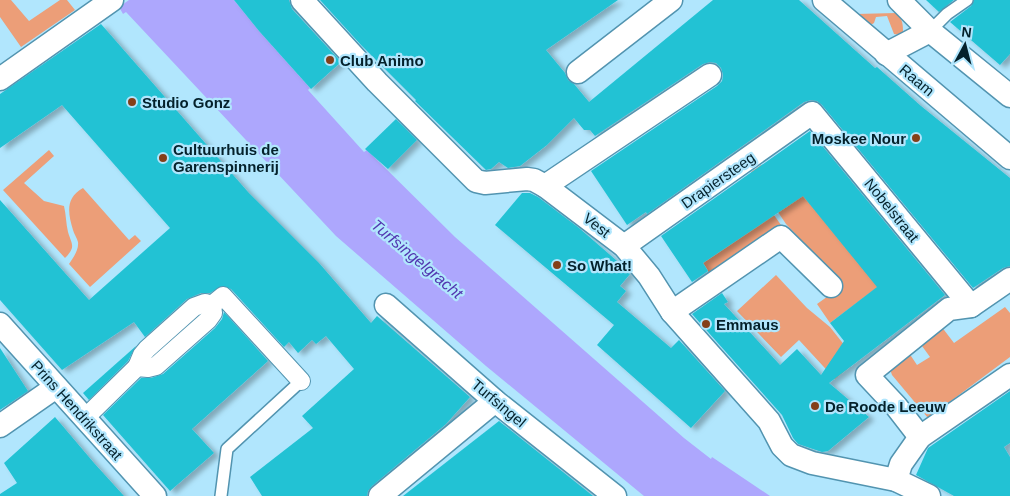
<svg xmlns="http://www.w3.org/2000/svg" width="1010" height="496" viewBox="0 0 1010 496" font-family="Helvetica,sans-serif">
	<defs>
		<filter id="shadow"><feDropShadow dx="5.5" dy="3" stdDeviation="2.5" flood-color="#0004"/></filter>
	</defs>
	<rect width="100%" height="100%" fill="#b1e6fd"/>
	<g fill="#ec9e78">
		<polygon points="0,0 11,0 29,21 60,0 67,0 75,10 21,47 0,17"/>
		<path d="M 896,13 C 903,19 903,25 903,33 L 900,35 L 894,34 L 887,16 L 876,17 L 874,23 L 869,26 L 856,14 Z"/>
		<path d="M 49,150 L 54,156 L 24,183 L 44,201 L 64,206 C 66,214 66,224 68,232 C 72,245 76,247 65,258 L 3,190 Z"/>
		<polygon points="761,165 773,180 784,172 860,265 899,271 830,323 817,304 831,294 841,282 786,224 751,172"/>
		<path d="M 83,188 L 129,240 L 135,235 L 141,241 L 90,287 L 69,264 C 73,258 79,250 78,242 C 77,238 74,234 73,230 C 68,213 65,198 83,188 Z"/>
		<polygon points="774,215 781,225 710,274 703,263"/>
		<polygon points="776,275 807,308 830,327 857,361 835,379 799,340 781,357 737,311"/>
		<polygon points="1005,307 1010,313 1010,357 928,418 892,375 890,369 907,350 917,365 930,357 922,346 914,351 941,326 954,343"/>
	</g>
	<polygon fill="#ada7fd" points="129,0 234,0 259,31 310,88 308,90 364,152 367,150 369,152 455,237 684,438 711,459 712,457 770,496 644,496 486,366 336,236 126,12 123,14 119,7"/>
	<g fill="#22c2d4" filter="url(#shadow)">
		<polygon points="234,0 289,0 292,9 341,62 311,89 259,31"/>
		<polygon points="320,0 618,0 546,50 565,73 568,80 574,84 589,102 713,0 799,0 875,68 877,67 921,106 1010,178 1010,266 1003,268 973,288 822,105 817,101 811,100 804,102 647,214 646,212 627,225 591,171 717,86 722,81 723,75 721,68 716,63 710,62 703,64 595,136 590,130 584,130 574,118 547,145 520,166 508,168 499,162 491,169 486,170 415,101 416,100 361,45"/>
		<polygon points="926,0 954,0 939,12"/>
		<polygon points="974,0 1010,0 1010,54 1000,65 950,22 971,6"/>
		<polygon points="101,24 248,192 319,263 371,323 377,316 470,397 446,424 372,486 368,491 367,496 262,496 250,477 313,428 302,416 354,369 326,336 316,344 312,340 298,353 289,342 284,347 231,289 222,286 210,293 201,293 187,299 145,337 134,322 62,370 0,300 0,200 89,300 170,228 62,105 0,148 0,94"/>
		<polygon points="396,119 417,140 388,169 365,149"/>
		<polygon points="810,131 945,295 829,383 869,417 828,451 822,452 798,444 793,438 782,415 692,314 722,293 728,302 724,304 780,365 797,349 821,375 844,341 830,323 877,287 803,196 703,263 708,271 692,282 661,236"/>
		<polygon points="522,193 530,193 538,197 579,228 624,267 630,274 620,286 626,291 617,302 671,348 679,340 725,391 691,428 597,345 614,325 495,225"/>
		<polygon points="224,312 268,361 192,429 214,453 170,491 103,415 141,378 151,378 163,374 215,328 222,319"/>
		<polygon points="136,346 128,361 89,400 83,393"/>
		<polygon points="0,348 28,391 0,410"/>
		<polygon points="1010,391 1010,443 1004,447 1010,457 1010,496 954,496 916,475 928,448"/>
		<polygon points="55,417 94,463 124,496 0,496 0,494 17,483 4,463"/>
		<polygon points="499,421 593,496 403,496"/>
	</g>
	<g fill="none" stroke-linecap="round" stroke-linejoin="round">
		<defs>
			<g id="service">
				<polyline points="930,31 947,14 967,0"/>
				<polyline points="221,496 227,449 301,381"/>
			</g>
			<g id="pedestrian">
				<polyline points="137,367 142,355 147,349 194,307 205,303 212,305"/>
				<polyline points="85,418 137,367 148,368 156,366 208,320 213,313 212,305 223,296 301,381"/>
			</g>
			<g id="minor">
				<polyline points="302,0 377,82 476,181 485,183 527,179 534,180 545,186 624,246 649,276 672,312 769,421 782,446 791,455 812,463 896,480 929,496"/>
				<polyline points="824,0 1010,158"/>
				<polyline points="899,0 930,31 1010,96"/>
				<polyline points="886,54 930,31"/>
				<polyline points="578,72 671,0"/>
				<polyline points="0,79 112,0"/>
				<polyline points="545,186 710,75"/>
				<polyline points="624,246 812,113 971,306"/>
				<polyline points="386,305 495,401 615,496"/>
				<polyline points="672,312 781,237 831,286"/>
				<polyline points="0,324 155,496"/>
				<polyline points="0,426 56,387"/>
				<polyline points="920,437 896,406 867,375 949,309 971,306 1010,279"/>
				<polyline points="896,480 901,464 920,437 1010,375"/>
				<polyline points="380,496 495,401"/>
			</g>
		</defs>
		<use href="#service" stroke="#5294b0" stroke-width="14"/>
		<use href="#pedestrian" stroke="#5294b0" stroke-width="20"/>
		<use href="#minor" stroke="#5294b0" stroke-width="25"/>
		<use href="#service" stroke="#fff" stroke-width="11"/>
		<use href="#pedestrian" stroke="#fff" stroke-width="18"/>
		<use href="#minor" stroke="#fff" stroke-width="22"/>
	</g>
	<g fill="#843f18" stroke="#b1e6fd" stroke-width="2">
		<circle cx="330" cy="60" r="5"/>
		<circle cx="132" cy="102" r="5"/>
		<circle cx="916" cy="138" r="5"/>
		<circle cx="163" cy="158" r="5"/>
		<circle cx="557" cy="265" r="5"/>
		<circle cx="706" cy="324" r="5"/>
		<circle cx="815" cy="406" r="5"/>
	</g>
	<g text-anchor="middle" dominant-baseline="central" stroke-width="4.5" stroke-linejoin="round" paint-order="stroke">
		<g font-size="15" font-weight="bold" fill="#04212b" stroke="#b1e6fd" text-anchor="start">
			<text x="340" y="60">Club Animo</text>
			<text x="142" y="102">Studio Gonz</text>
			<text x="906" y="138" text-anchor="end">Moskee Nour</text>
			<text x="173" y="149">Cultuurhuis de<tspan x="173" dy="17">Garenspinnerij</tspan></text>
			<text x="567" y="265">So What!</text>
			<text x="716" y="324">Emmaus</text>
			<text x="825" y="406">De Roode Leeuw</text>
		</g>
		<g font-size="15" fill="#04212b" stroke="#b1e6fd">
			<text transform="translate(917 80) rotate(40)">Raam</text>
			<text transform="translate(718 180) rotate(-35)">Drapiersteeg</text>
			<text transform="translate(892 210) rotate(51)">Nobelstraat</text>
			<text transform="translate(597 225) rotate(38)">Vest</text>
			<text transform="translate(499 403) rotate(40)">Turfsingel</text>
			<text transform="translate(77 410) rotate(48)">Prins Hendrikstraat</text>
		</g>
		<g font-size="16" font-style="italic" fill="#5236b0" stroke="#b1e6fd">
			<text transform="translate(417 259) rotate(40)">Turfsingelgracht</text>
		</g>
	</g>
	<g transform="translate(965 45) rotate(7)" stroke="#b1e6fd" stroke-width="4" paint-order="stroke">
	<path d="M0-4L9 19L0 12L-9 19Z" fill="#04212b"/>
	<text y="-8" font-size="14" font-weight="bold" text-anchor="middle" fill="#04212b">N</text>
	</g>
</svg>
